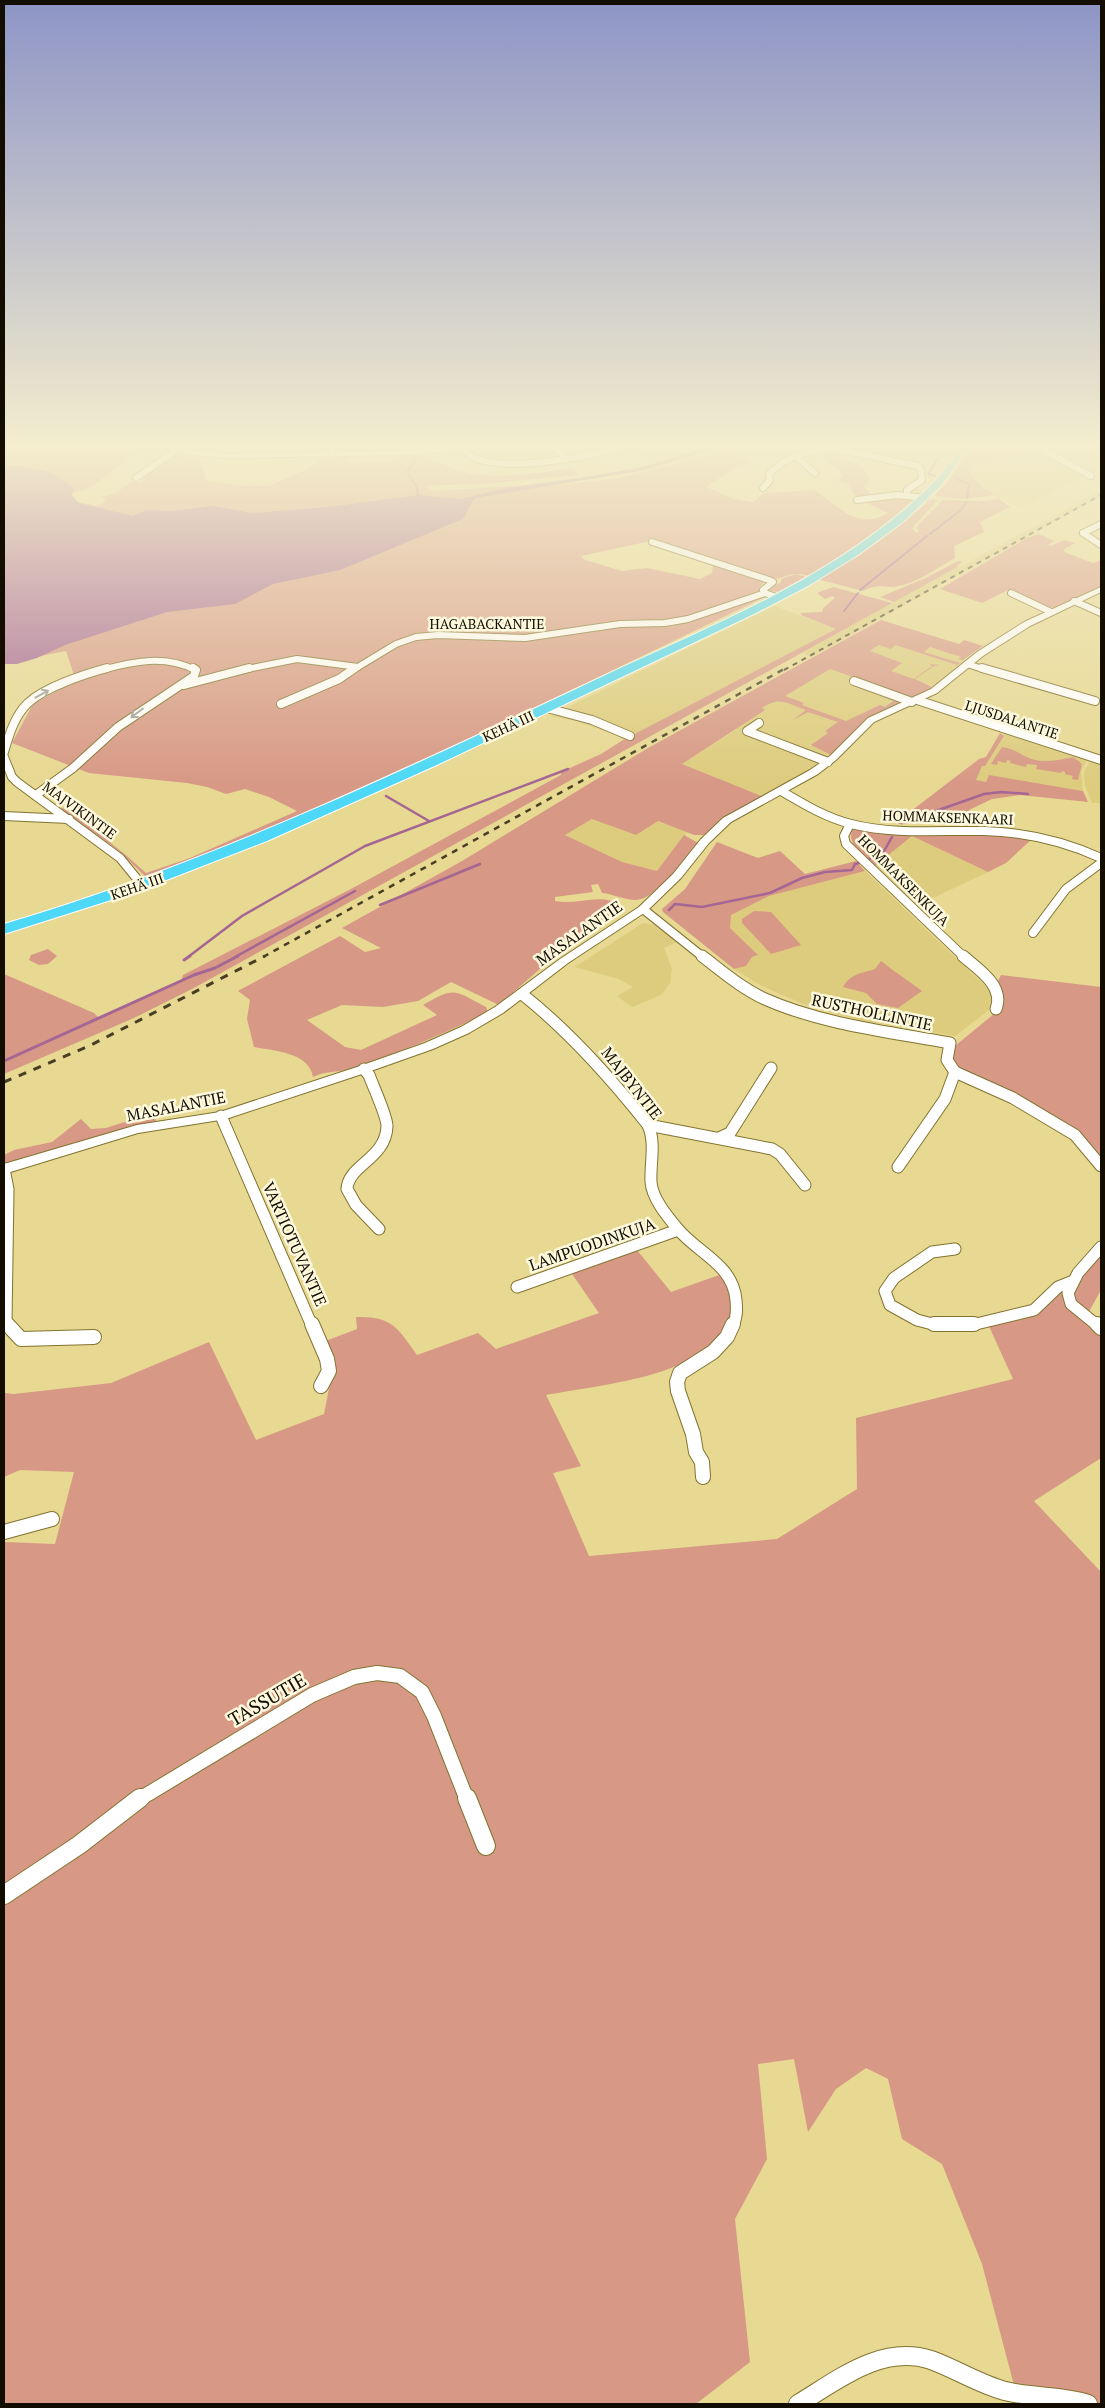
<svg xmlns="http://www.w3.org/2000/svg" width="1105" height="2408" viewBox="0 0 1105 2408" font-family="'PT Serif',serif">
	<rect width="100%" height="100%" fill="#e7d892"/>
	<g fill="#ddcc7e">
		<polygon points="1039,445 1101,445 1101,478 1096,477 1100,474"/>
		<polygon points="1034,450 1086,475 1023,507 999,499 982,487 970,474 972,465"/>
		<polygon points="1101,490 1101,496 811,657 802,653 955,567 960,567"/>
		<polygon points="774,606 837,629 623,740 618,736 576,721 550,716"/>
		<polygon points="879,645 891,648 895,645 922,654 930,647 962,657 967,661 932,688 931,685 890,671 902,663 869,651"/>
		<polygon points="816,661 913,698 865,720 815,769 764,797 682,764 734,731"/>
		<polygon points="1003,733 1087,760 1081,772 1083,791 1021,780 1017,789 975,780 982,766 985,766 1004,736"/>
		<polygon points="1094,761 1101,764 1101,803 1092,803 1085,785 1084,773 1089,763"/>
		<polygon points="592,819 605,822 658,821 687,832 657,871 622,862 565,835"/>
		<polygon points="912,836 988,872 916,906 875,866"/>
		<polygon points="865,871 986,987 995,998 993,1007 955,1036 863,1021 828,1012 801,1003 762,986 734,969 746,966 752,957 757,956 730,928 730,915 769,896"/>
		<polygon points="643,923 654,925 677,942 664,948 672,969 670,983 661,995 632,1007 617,996 633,987 619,979 575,967"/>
	</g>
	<g fill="#d79986">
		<path d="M 64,445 L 131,445 L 168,453 L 139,450 L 93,486 L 72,494 L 77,502 L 98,506 L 106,501 L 102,497 L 116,493 L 131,482 L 142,482 L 145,472 L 172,454 L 200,458 L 206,480 L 240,486 L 269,486 L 312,467 L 318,459 L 322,459 L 325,457 L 350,457 L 349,462 L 393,461 L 394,456 L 422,454 L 424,458 C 438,461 450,469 464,472 C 499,480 537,473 572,468 L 579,475 L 493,483 L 424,486 L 432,491 L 533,485 L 540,487 L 619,478 L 729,450 L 752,462 L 737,466 L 706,487 L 734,499 L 753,502 L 764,493 L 815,490 C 838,507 859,531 888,513 L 860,500 L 898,496 L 919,500 L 861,544 L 809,576 C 789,570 785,580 771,579 L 655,540 L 581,556 L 585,560 L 622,571 L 647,568 L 700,579 L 712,573 L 713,565 L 764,581 L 759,589 L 762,595 L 767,596 L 372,786 L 155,876 L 145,876 L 117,849 L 60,809 L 63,808 C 93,828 120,849 146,873 L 190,858 L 297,811 L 269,797 L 245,789 L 226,794 L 207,787 L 187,783 L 89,773 L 12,743 L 33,704 L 76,681 L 66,651 L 4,663 L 4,451 L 43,451 L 62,448 Z"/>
		<polygon points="342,445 404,445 404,448 401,449 345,450 341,449"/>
		<polygon points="972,445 1026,445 1034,450 972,465 970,474 982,487 995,495 962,499 936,496 935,494 948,482"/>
		<path d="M 832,450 L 843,454 L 839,458 C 855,463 867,464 869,482 L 863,486 L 873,496 L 857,498 L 846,482 L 837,481 L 842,478 L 838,468 L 830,465 L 820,452 Z"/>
		<path d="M 932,499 L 938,500 L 912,528 L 916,533 L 920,531 L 916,528 L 918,525 L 943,500 L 982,501 L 999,499 L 1010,507 L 980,522 L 984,532 L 954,546 L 955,558 C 938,567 918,583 898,586 C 882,589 880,582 863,591 L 817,579 L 878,542 Z"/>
		<polygon points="1039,534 1054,541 1048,545 1051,546 1064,540 1075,543 1063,550 1065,551 1064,552 1093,563 1101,560 1101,587 1055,607 1050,608 1008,590 982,603 940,589 1027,538"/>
		<polygon points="958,561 963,562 957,565 959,566 894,602 880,597 928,577"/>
		<polygon points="796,574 806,577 778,592 767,590 781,582 781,579"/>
		<polygon points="833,587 892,603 192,989 134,1018 4,1074 4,974 94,1013 99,1018 181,981 183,975 349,890 561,775 561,772 601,754 623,740 836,629 801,615 801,613 822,612 823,608 835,598 833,596 825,599 817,593"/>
		<path d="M 881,620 L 959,644 L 964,640 L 983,646 L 963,660 L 958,659 L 961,657 L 930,647 L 924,652 L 960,663 L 957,665 L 895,645 L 891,649 L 879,645 L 870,651 L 902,663 L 891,671 L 914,679 L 932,666 L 929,664 L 940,665 L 934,666 L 915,679 L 932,687 L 913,698 L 830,669 L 785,696 L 804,703 L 802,705 L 846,721 L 880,705 L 885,707 L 896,699 L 903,703 L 865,720 L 831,755 L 811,745 L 828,733 L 825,731 L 838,722 L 808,712 L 793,720 L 806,710 C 786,703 780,696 762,708 L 765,710 L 682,764 L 764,797 L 723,818 L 704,835 L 694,835 L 658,821 L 636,835 L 592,819 L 565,835 L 622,862 L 657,871 L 684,835 L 698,843 C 687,858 656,899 636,900 C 625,900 613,894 602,893 L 598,884 L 591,885 L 593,892 L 555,897 L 555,901 C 579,906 599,891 623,906 L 561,947 L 541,968 L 499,1005 L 451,982 L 418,1001 L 383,1007 L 342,1005 L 307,1020 L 345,1047 L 361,1050 L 437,1015 L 423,1005 C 455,986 454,990 486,1007 L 488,1012 C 445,1034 400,1052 354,1068 C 340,1073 327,1070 313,1077 C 309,1052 274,1051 254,1047 L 247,1019 L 250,1000 L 238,991 L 340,936 L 365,952 L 381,948 L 342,928 L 462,861 L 648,748 Z"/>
		<polygon points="1000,733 1004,736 985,766 982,766 976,780 986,782 989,775 1083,791 1088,802 1020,795 992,799 969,810 972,823 898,824 902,818 979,759 986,757"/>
		<path d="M 1002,747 C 1015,749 1018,753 1029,758 C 1044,764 1058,760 1073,757 L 1082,764 L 1078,780 L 1072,779 L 1073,776 L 1065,774 L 1065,772 L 1062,771 L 1061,773 L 1036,769 L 1037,765 L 1027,764 L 1026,767 L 1010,763 L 1011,761 L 1007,760 L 1006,763 L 998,761 L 997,765 L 991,764 Z"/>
		<path d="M 857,828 L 977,833 L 1033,838 L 1006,863 L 988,872 L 912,836 L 875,866 C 864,856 847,846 852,830 Z"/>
		<polygon points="717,842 758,858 780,851 805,874 856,861 865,871 769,896 731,915 730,928 758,955 752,957 746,966 734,969 663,912 662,909 685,889"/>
		<polygon points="754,911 771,912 801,945 771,954 742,923 742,919"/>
		<polygon points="48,949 57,956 48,964 39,965 29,960 31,955"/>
		<path d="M 881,961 C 894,972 908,980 922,991 L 898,1008 L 877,1004 L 866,993 L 843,987 C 851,973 863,973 875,969 Z"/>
		<polygon points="1001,975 1101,987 1101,1166 1075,1135 955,1072 949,1051 1001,1008 1003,997 997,983"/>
		<polygon points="153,1113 158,1126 4,1168 4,1155 14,1150 52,1142 81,1119 91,1129 106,1128"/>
		<path d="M 1101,1247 L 1101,1290 L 1086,1317 L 1101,1328 L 1101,1458 L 1034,1501 L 1101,1572 L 1101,2404 L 1019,2404 L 982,2264 L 942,2164 L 902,2139 L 888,2079 L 866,2068 L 836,2089 L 808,2132 L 794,2059 L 758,2064 L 767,2159 L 735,2219 L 750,2362 L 696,2404 L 4,2404 L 4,1542 L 55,1544 L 74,1472 L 20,1470 L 4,1477 L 4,1393 L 14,1394 L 111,1383 L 209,1342 L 256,1440 L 324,1414 L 332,1373 L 323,1342 L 357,1329 L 356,1317 C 392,1316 398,1328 417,1355 L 478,1333 L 496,1349 L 599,1313 L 570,1271 L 637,1250 L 671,1292 L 722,1274 C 731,1290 736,1307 728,1324 C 704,1377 598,1385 546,1395 L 581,1466 L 553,1473 L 589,1556 L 777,1539 L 857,1489 L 856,1418 L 1013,1379 L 987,1322 L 1034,1310 L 1073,1281 Z"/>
	</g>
	<polygon fill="#a56694" points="714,445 738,445 721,447 645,470 476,498 473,500 463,519 340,570 273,584 235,604 167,612 65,645 37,658 17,664 4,664 4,466 23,466 53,473 75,489 71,495 79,503 133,516 147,510 171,511 212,506 253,513 328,507 418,495 460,499 507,488 592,476 642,467"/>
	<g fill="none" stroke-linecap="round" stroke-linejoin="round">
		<g stroke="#a56694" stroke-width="2">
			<polyline points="932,445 944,449 928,474 935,476"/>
			<polyline points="420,447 421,445"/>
			<polyline points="417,457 407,472 417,487 418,495"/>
			<polyline points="956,479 969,484 967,498"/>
			<polyline points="930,534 961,510 966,502"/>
			<polyline points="860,590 927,536"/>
			<polyline points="844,611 858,593"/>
		</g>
		<g stroke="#a56694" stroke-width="2.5">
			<polyline points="386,796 429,821"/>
			<polyline points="902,823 984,794 1001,792 1028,794"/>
			<polyline points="869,859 884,851 892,837"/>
			<polyline points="380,905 480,864"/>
			<polyline points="669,910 675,904 702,907 770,893 802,878 825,872 852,870 855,864 859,863"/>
			<polyline points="188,957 242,916 365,846 568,769"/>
			<polyline points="235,957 355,891"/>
		</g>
		<g stroke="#a56694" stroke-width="3">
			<polyline points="184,960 190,956"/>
			<polyline points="4,1061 194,975 215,968 238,956"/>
		</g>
		<defs>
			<g id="minor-far4">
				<path d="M 460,445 C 464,450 468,455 474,458 C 512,473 593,455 633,445"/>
				<polyline points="553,445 565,458"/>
				<polyline points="1034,445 1091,476"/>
				<polyline points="332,454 333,445"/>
				<polyline points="795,456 815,473"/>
				<polyline points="136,478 175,451"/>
				<polyline points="763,488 770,480 769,474 783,462 804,453 832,448 918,466 921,470 922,480 907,490 907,495"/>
				<polyline points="857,500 897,495 925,498"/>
				<polyline points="1083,533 1101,545"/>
				<polyline points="1083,533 1101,524"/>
				<polyline points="652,542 769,580 773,582 763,590 765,593 776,597"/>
				<polyline points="1011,593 1051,612"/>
				<polyline points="1074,601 1101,613"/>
				<polyline points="967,664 986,670"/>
				<path d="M 102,670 C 134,661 165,655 195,670"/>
				<polyline points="242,670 297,659 358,667"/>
				<polyline points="353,670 396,644 416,637 438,635 525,638 620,624 665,623 688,619 765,593"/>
			</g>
			<g id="minor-far3">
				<polyline points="982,668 1095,701"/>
				<polyline points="854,681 912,702"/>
				<polyline points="184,685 249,668"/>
				<polyline points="917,700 1101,760"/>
				<polyline points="281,704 339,679 355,668"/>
				<polyline points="547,708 592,720 630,736"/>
				<polyline points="759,723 747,731 828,762"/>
				<path d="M 4,752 C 9,735 15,715 28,703 C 45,687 85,674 107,668"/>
				<polyline points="4,757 12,777 17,782 120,858 142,885"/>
				<path d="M 783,792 C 805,805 827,818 851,824 C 895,835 939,830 984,831 C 1025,832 1064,841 1101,858"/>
				<polyline points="36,795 73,768 118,727 194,676 196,670 193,668"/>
				<polyline points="4,816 69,819"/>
				<polyline points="850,824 844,836 846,844 964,957"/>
				<polyline points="643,909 703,957"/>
				<polyline points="1033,933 1066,889 1101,863"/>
			</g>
			<g id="minor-far2">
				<path d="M 702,956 C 722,971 741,988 765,999 C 821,1024 890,1032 950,1043 L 947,1060 L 955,1072 L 1013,1098 L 1075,1135 L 1101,1166"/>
				<path d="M 963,956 C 978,969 1005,986 996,1009"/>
				<path d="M 522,994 C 570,1032 610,1077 648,1125 C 656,1143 650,1163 651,1182 C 652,1198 667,1216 677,1228 C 697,1253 733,1264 736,1300 C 737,1310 737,1317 733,1326"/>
				<path d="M 364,1069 L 369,1075 C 373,1086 387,1116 387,1126 C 386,1159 348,1165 347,1189 L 356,1205 L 379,1229"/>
				<polyline points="221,1116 312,1326"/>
				<polyline points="648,1125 772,1149 780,1154 805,1185"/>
				<polyline points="719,1138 730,1133 771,1068"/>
				<polyline points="898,1167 945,1099 955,1072"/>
				<polyline points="4,1169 8,1189 6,1323 8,1326"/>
				<polyline points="955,1249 932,1252 894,1278 885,1291 890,1305 917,1320 936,1325 972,1325 1034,1310 1058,1287 1073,1281"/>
				<polyline points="517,1287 678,1230"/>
				<polyline points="1098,1326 1071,1304 1068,1293 1078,1273 1101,1247"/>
			</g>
			<g id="minor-far1">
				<polyline points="7,1324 21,1339 94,1337"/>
				<polyline points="312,1324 327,1359 329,1371 321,1386"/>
				<polyline points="934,1324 974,1324"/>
				<polyline points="1097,1324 1101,1328"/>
				<polyline points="703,1477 702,1462 696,1452 693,1434 678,1391 677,1382 680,1373 713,1352 727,1337 733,1324"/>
				<polyline points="4,1532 52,1519"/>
				<polyline points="138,1800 312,1695 354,1677 377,1673 400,1676 422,1692 434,1716 467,1800"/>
			</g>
			<g id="minor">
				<polyline points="467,1798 486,1846"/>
				<polyline points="4,1895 79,1845 140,1798"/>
				<path d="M 798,2404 C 838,2380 881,2344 931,2360 C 956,2369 979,2384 1005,2391 C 1032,2398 1062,2395 1088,2404"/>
			</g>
			<g id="tertiary">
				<polygon points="152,445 228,454 388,451 476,445 452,451 409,455 228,458 191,455"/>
				<polygon points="1101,587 1101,592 1030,626 983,656 937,693 874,722 836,760 818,774 731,822 709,843 681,878 647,911 568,963 503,1013 469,1033 433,1049 368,1072 226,1119 138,1133 4,1174 4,1164 137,1125 220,1112 360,1066 425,1043 461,1027 495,1007 560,959 639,907 673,874 701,839 723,818 810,770 830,756 868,718 931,689 977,652 1024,622"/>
			</g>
			<path id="trunk" d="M 962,445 L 971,445 L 941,486 L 903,522 L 858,555 L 808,586 L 756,613 L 439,764 L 267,841 L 133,893 L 4,934 L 4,924 C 204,865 387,778 576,689 C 698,630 834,582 932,484 C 943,473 952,458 962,445 Z"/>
		</defs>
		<use href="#minor-far4" stroke="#82732f" stroke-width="8"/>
		<use href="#minor-far3" stroke="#82732f" stroke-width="10"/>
		<use href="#minor-far2" stroke="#82732f" stroke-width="13"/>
		<use href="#minor-far1" stroke="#82732f" stroke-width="16"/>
		<use href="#minor" stroke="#82732f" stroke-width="20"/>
		<use href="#tertiary" stroke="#82732f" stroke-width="2"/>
		<use href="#trunk" stroke="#fff" stroke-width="2"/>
		<use href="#minor-far4" stroke="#fff" stroke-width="6"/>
		<use href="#minor-far3" stroke="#fff" stroke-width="8"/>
		<use href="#minor-far2" stroke="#fff" stroke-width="11"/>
		<use href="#minor-far1" stroke="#fff" stroke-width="14"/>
		<use href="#minor" stroke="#fff" stroke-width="18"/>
		<use href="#tertiary" fill="#fff" fill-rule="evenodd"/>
		<use href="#trunk" fill="#4cd8f6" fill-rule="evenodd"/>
		<polyline stroke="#473e24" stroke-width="2" stroke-dasharray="5 5" stroke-linecap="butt" points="784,670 1101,495"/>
		<polyline stroke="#473e24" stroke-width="2.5" stroke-dasharray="6 6" stroke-linecap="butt" points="263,957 786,668"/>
		<polyline stroke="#473e24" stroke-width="3" stroke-dasharray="8 8" stroke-linecap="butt" points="4,1082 89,1046 265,956"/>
	</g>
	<defs><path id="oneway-shaft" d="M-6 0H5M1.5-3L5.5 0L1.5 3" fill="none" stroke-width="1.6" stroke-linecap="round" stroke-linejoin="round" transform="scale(1.25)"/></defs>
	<g stroke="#a19e99">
		<use href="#oneway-shaft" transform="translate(42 694) rotate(-29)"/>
		<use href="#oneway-shaft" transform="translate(137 713) rotate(143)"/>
	</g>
	<linearGradient id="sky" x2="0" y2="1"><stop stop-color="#8d95c6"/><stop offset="0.57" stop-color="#f4edce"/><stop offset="1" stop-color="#f4edce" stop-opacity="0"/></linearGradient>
	<rect width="1105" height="783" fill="url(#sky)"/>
	<g text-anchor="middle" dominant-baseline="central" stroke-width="5" stroke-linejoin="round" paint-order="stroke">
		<g font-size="14" fill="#130d00" stroke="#fef9dd">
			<text x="487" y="623">HAGABACKANTIE</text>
			<text transform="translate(1012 719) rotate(18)">LJUSDALANTIE</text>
			<text transform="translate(508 726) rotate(-25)">KEHÄ III</text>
			<text transform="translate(80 810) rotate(36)">MAJVIKINTIE</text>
			<text transform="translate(948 817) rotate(2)">HOMMAKSENKAARI</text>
			<text transform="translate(904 880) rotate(45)">HOMMAKSENKUJA</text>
			<text transform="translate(137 886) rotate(-19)">KEHÄ III</text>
		</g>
		<g font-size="16" fill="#130d00" stroke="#fef9dd">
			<text transform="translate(579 933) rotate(-35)">MASALANTIE</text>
			<text transform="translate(872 1012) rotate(12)">RUSTHOLLINTIE</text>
			<text transform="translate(632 1083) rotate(52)">MAJBYNTIE</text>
			<text transform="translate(176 1106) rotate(-11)">MASALANTIE</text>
			<text transform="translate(295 1244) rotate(66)">VARTIOTUVANTIE</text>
			<text transform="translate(592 1244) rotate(-19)">LAMPUODINKUJA</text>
		</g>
		<g font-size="19" fill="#130d00" stroke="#fef9dd">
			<text transform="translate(267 1699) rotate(-30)">TASSUTIE</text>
		</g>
	</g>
	<rect width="1105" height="2408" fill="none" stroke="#130d00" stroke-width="10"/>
</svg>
